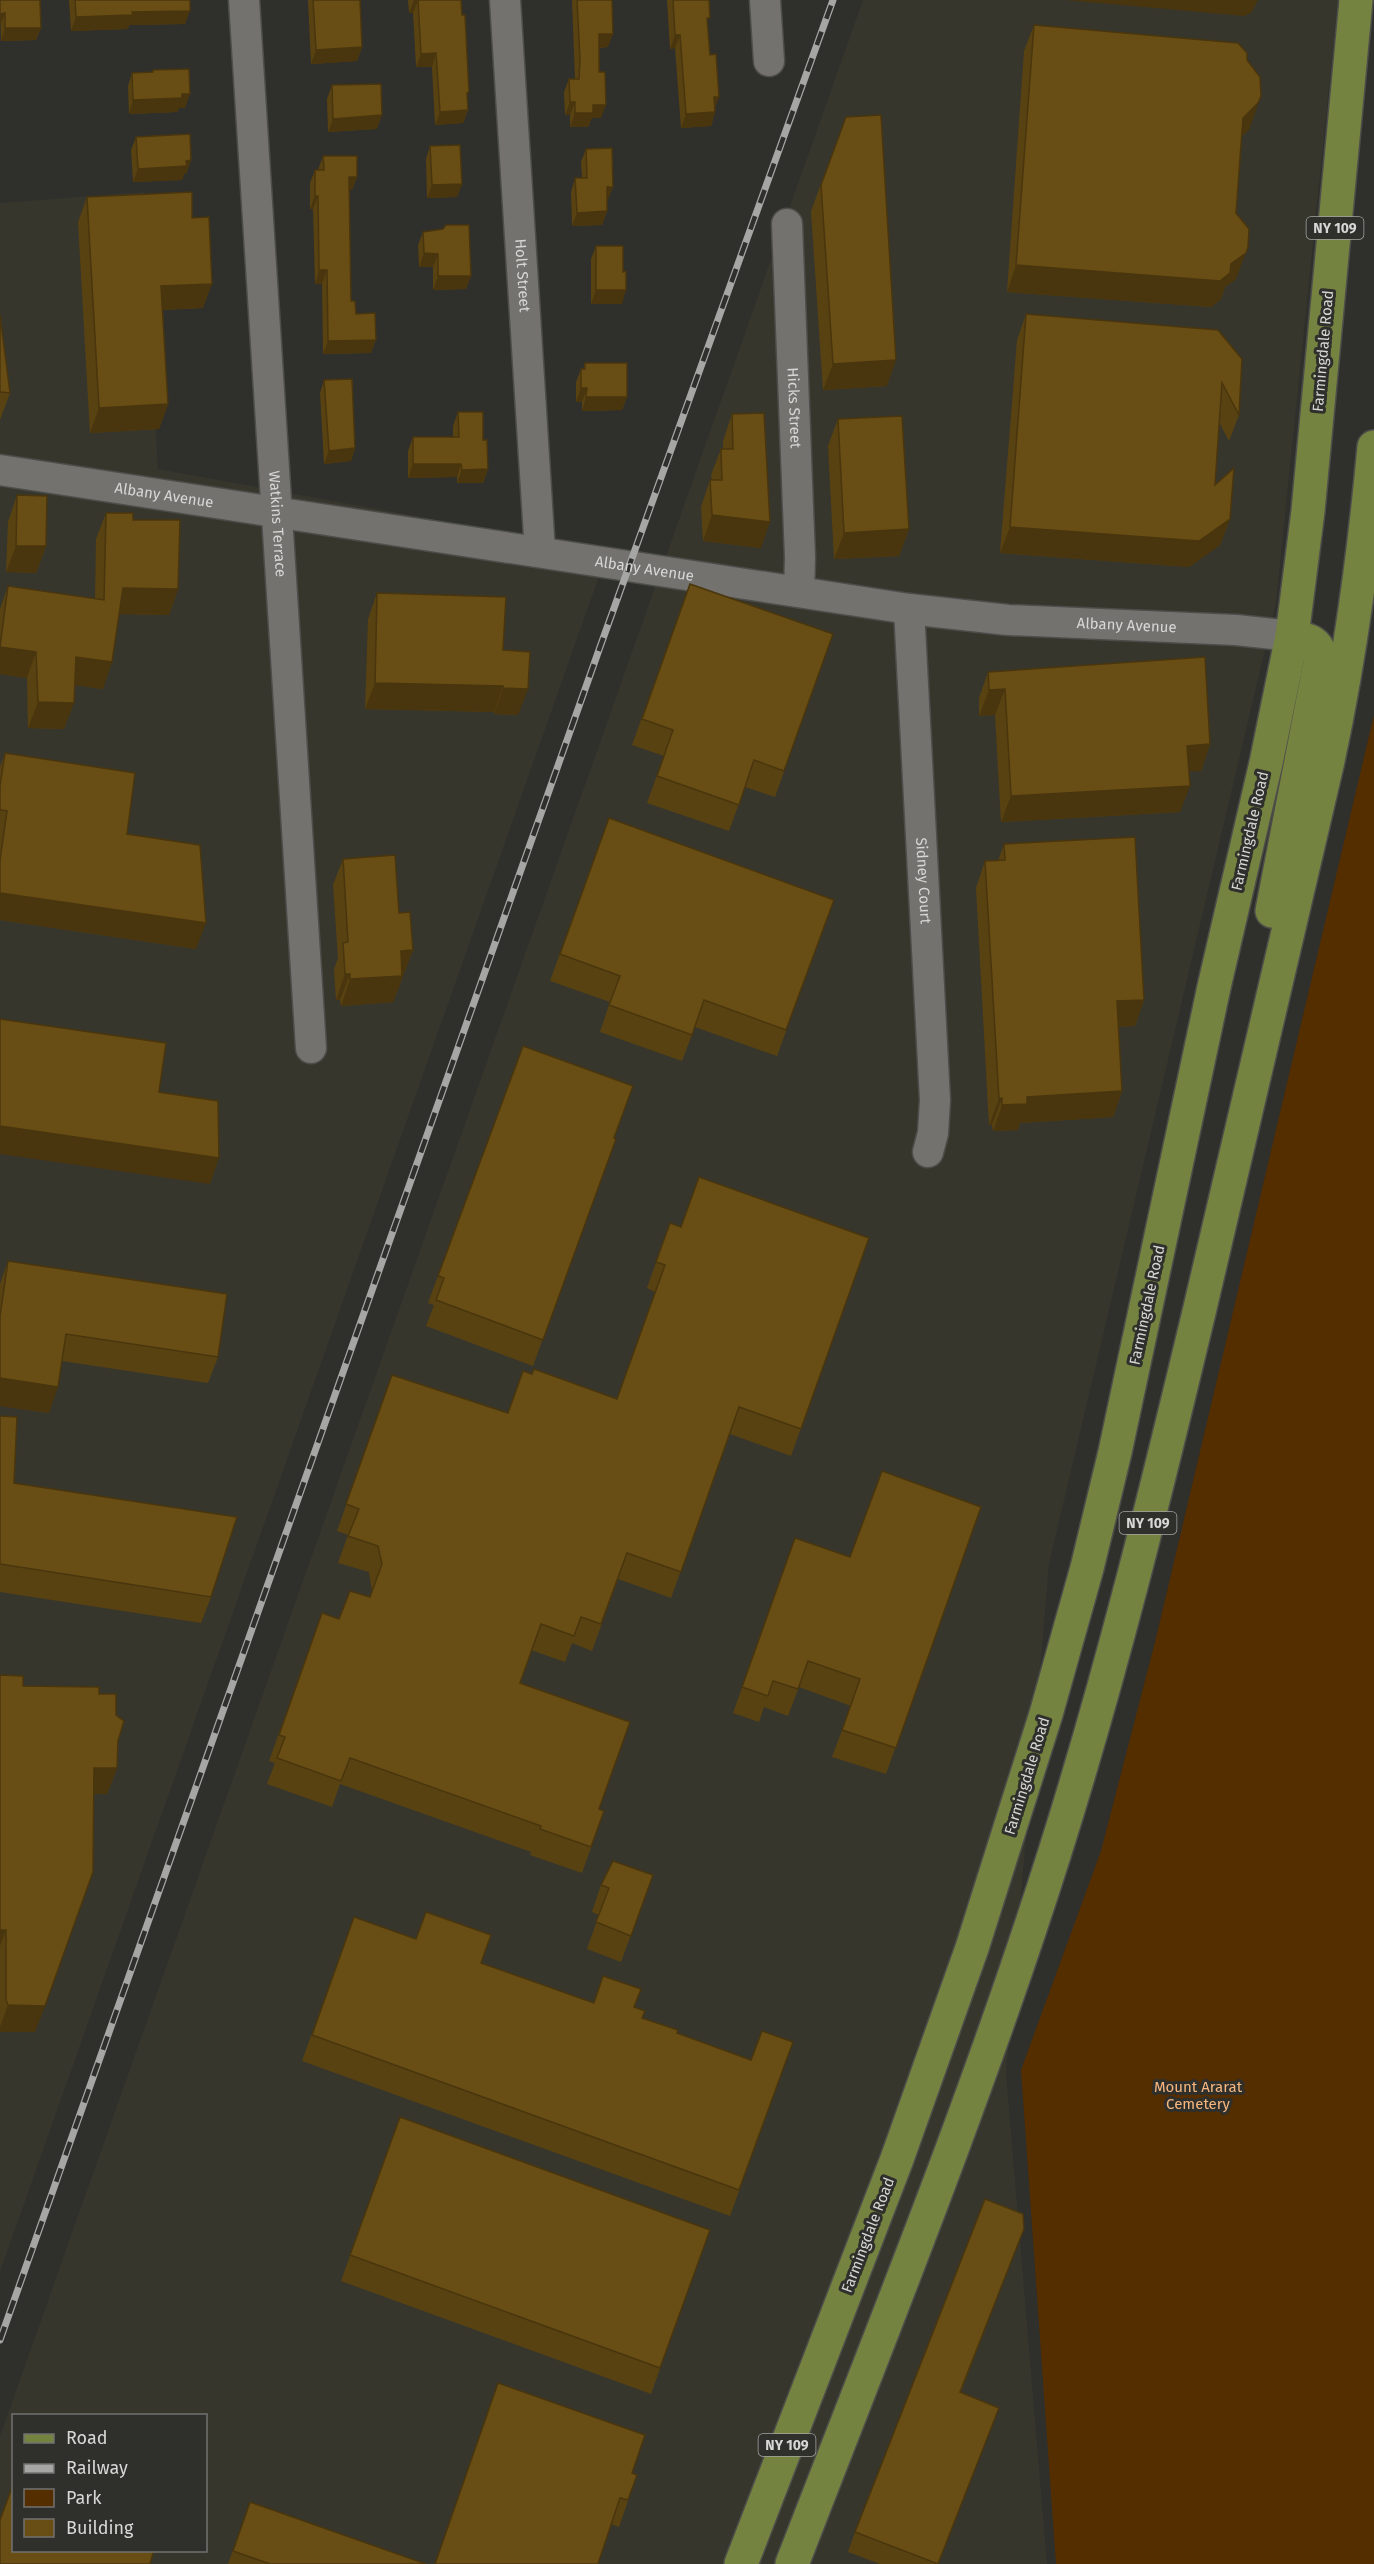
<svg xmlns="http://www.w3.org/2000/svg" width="1374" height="2564" viewBox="0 0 1374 2564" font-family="'Fira Sans',sans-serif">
	<rect width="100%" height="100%" fill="#2f2f2c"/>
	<g fill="#37362d" fill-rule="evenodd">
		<path d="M 863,0 L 1338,0 L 1276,603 L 1049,1564 L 1006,2073 L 1047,2564 L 0,2564 L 0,2436 ZM 14,2416 L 206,2416 L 206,2550 L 14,2550 Z"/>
		<polygon points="144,192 158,469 608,551 0,2272 0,203"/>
	</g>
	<polygon fill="#552e00" points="1374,715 1374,2564 1056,2564 1021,2070 1101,1851 1156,1638"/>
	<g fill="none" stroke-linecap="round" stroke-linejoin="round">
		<defs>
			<g id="minor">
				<path id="s1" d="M 244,0 L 311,1048"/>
				<path id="s2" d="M 505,0 L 540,552"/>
				<polyline points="765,0 769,61"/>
				<path id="s3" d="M 787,224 L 800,558 L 799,592"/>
				<path id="s4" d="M 0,470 L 909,609 L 1008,620 L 1236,630 L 1292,636"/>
				<path id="s5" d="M 909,609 L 935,1100 L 933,1133 L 928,1152"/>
			</g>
			<g id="major">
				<path d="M 1272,911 L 1321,658 C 1318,641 1307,639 1292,636"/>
				<polyline points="741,2564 897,2159 972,1948 1046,1714 1087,1568 1115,1452 1214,987 1266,763 1292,636 1308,511 1356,0"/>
				<path d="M 792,2564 C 883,2329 978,2095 1054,1855 C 1111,1675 1156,1492 1200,1308 C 1243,1127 1284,946 1327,765 C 1350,660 1364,555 1374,447"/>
			</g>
		</defs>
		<use href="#minor" stroke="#4d4d4a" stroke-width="33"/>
		<use href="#major" stroke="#4d4d4a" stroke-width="36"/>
		<use href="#minor" stroke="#73726f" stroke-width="30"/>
		<use href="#major" stroke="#758340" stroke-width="33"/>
		<defs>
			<polyline id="rail" points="0,2340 600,647 833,0"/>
		</defs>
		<use href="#rail" stroke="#a6a6a4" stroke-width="7"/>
		<use href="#rail" stroke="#2f2f2c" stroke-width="4.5" stroke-dasharray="14" stroke-linecap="butt"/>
	</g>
	<g fill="#594211">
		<polygon points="0,0 41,28 36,40 1,41"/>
		<polygon points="69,0 190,0 185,24 129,25 128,29 71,31"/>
		<polygon points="308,0 360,0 362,47 357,61 311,64"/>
		<polygon points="408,0 461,0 468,110 463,123 435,125 432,67 416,67 413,13 409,13"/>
		<polygon points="572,0 612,0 608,47 599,48 601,118 592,118 588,127 570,127 570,115 565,115 564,92 569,79 575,79"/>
		<polygon points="667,0 709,0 707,24 710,55 719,97 715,107 715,112 711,126 681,128 675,48 670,49"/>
		<polygon points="1034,25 1249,130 1242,136 1236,213 1236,279 1225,287 1221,299 1211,307 1007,292 1024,51"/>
		<polygon points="153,70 185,108 179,108 177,112 129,114 128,86 132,73 152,72"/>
		<polygon points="332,85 377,129 328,132 327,99"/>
		<polygon points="846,117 887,386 823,390 811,211"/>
		<polygon points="136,137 191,160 186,174 184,174 182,180 133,182 131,150"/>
		<polygon points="430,146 462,184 457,197 427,198 426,159"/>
		<polygon points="586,149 608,200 607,200 607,211 602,225 572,226 571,192 575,178 582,178 581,162"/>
		<polygon points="323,156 357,177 352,190 349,190 351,301 371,353 323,354 322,284 315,284 313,209 310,209 310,183 315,170 318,170"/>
		<polygon points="87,197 192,218 203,308 163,310 168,404 159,429 90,433 78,222"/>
		<polygon points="443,229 471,276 466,289 433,290 433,267 419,267 418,245 423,232"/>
		<polygon points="596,246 623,272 622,304 591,304 591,259"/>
		<polygon points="1026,314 1218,330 1239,415 1229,441 1219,422 1215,485 1230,519 1220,545 1189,567 1000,553 1017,340"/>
		<polygon points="0,315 10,393 0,420"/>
		<polygon points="585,363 627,397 622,410 582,411 582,402 576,402 576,382 581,369 583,369"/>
		<polygon points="324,380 355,448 351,461 324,464 320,393"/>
		<polygon points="458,412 483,440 488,469 483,483 457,483 457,477 408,478 408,451 413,437 453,437 453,426"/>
		<polygon points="732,414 761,548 703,541 701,507 710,480 712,480 711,475 721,449 723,449 723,441"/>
		<polygon points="838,419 909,529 899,556 834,559 828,446"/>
		<polygon points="17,495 46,546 36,573 6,572 8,522"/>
		<polygon points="106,513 133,520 178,589 169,615 119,614 103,689 75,685 64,729 28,728 27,678 0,674 0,609 8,586 95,599 96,539"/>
		<polygon points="690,584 833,634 775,797 745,787 729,831 647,803 664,756 632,745"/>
		<polygon points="377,593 503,650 518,715 494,714 494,712 365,709 368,619"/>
		<polygon points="988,672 1210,744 1201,771 1189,771 1180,812 1001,822 995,715 979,716 979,698"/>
		<polygon points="5,753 196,949 0,920 0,767"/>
		<polygon points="609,818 834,900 777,1056 695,1027 682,1061 600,1032 610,1002 550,981"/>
		<polygon points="1004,844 1144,1000 1135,1026 1118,1027 1122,1091 1113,1117 1020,1123 1018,1130 993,1131 992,1125 989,1125 976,888 985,861 998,861"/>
		<polygon points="343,859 399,913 413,950 393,1002 341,1006 340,1000 336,1000 334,969 338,958 333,885"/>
		<polygon points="523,1046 614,1138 616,1139 533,1366 426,1326 434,1305 428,1303"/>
		<polygon points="670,1223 681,1227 869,1238 791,1456 730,1434 671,1598 618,1579 592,1651 572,1643 565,1662 531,1650 520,1683 599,1809 604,1811 582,1873 530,1855 531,1852 340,1784 332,1807 267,1784 275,1763 269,1761 322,1613 339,1619 370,1597 372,1591 369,1572 338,1563 348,1535 337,1531 392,1375 508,1413 532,1374 617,1399 655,1292 647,1288"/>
		<polygon points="8,1261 218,1357 208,1383 62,1361 49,1413 0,1406 0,1284"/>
		<polygon points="0,1416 14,1483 211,1597 201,1623 0,1592"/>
		<polygon points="981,1507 886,1774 832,1757 851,1706 799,1687 788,1716 764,1707 759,1722 733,1713 795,1538 850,1557"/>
		<polygon points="0,1675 23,1686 99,1694 116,1715 118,1741 117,1768 107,1794 94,1794 35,2032 0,2032"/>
		<polygon points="653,1875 621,1962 587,1949 599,1915 592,1912 601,1885"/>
		<polygon points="354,1917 593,2003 603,1976 634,2007 642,2018 677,2033 751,2060 793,2042 730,2216 302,2061"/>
		<polygon points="400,2117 710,2230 651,2394 341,2281"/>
		<polygon points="1024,2229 961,2392 939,2564 880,2564 848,2552 855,2532"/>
		<polygon points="632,2473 637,2475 619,2527 611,2524 435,2564"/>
		<polygon points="250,2502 426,2564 228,2564"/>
	</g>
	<g fill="#49360e">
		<polygon points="414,0 418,0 413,13 409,13"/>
		<polygon points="1066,0 1258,0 1251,13 1244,16"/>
		<polygon points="190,11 185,24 129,25 128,29 71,31 76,17 132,12"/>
		<polygon points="5,13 0,26 0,14"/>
		<polygon points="5,28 41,28 36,40 1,41"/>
		<polygon points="599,34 613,34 608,47 594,48"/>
		<polygon points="675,35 680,35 675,48 670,49"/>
		<polygon points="362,47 357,61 311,64 316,50"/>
		<polygon points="436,53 432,67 416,67 421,54"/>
		<polygon points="182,94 190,94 185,108 179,108 177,112 129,114 133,100"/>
		<polygon points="1261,96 1249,130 1233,144 1243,118"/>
		<polygon points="714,97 719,97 714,110"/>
		<polygon points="570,102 575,102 570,115 565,115"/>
		<polygon points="593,105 606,105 601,118 592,118 588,127 570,127 575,113"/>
		<polygon points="468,110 463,123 435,125 440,112"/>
		<polygon points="715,112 711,126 681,128 686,114"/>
		<polygon points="382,115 377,129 328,132 333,119"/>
		<polygon points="191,160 186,174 184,174 182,180 133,182 138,169"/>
		<polygon points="349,177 357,177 352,190 344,190"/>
		<polygon points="462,184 457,197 427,198 432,185"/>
		<polygon points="607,187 613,187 608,200 602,200"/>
		<polygon points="315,196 318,196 313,209 310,209"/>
		<polygon points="607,211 602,225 572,226 577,213"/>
		<polygon points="1248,247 1236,279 1225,287 1221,299 1211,307 1007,292 1016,265 1231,264"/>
		<polygon points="424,253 438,254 433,267 419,267"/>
		<polygon points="319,270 327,270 322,284 315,284"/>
		<polygon points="438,276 471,276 466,289 433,290"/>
		<polygon points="212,284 203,308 152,310 161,286"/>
		<polygon points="596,290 626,290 622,304 591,304"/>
		<polygon points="376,340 371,353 323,354 328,341"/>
		<polygon points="896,360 887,386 823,390 833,364"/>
		<polygon points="581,388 587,388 582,402 576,402"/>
		<polygon points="586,397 627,397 622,410 582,411"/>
		<polygon points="168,404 159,429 90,433 99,408"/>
		<polygon points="355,448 351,461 324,464 329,451"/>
		<polygon points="413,464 461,464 457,477 408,478"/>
		<polygon points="488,469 483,483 457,483 462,470"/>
		<polygon points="712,515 770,522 761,548 703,541"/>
		<polygon points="1230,519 1220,545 1189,567 1000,553 1010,527"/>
		<polygon points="909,529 899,556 834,559 844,533"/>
		<polygon points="16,546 46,546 36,573 6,572"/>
		<polygon points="123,588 178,589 169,615 114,614"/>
		<polygon points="0,647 36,652 27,678 0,674"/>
		<polygon points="76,657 112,662 103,689 66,684"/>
		<polygon points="375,683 503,686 494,712 365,709"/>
		<polygon points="503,688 528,689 518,715 494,714"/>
		<polygon points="1005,689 995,715 979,716 989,690"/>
		<polygon points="38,702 74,703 64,729 28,728"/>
		<polygon points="1210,744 1201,771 1178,772 1187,746"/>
		<polygon points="1190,786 1180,812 1001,822 1011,796"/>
		<polygon points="0,893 206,923 196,949 0,920"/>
		<polygon points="413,950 393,1002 341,1006 350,979 401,951"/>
		<polygon points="345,974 350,974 340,1000 336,1000"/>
		<polygon points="1144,1000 1135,1026 1107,1027 1117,1001"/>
		<polygon points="1122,1091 1113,1117 1020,1123 1018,1130 993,1131 1002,1105 1027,1097"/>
		<polygon points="1002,1098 992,1125 989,1125 999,1099"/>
		<polygon points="0,1126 219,1158 210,1184 0,1154"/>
		<polygon points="0,1378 58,1387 49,1413 0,1406"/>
		<polygon points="94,1768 117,1768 107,1794 84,1794"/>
		<polygon points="0,1930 6,1930 0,1946"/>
		<polygon points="8,2005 45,2006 35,2032 0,2032 0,2027"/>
	</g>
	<g fill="#684d14" stroke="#49360e" stroke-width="1.5">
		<polygon points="0,0 40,0 41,28 5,28 5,13 0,14"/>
		<polygon points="75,0 190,0 190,11 132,12 133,15 76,17"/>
		<polygon points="313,0 360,0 362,47 316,50"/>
		<polygon points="418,0 461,0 462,15 465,15 469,92 467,93 468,110 440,112 436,53 421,54"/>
		<polygon points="577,0 612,0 613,34 599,34 599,72 605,72 606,105 593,105 593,113 575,113 575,102 570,102 569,79 579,79 580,60"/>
		<polygon points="673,0 709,0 710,18 707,18 710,55 716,54 719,97 714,97 715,112 686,114 680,35 675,35"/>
		<polygon points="1034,25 1238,43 1247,53 1247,60 1260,77 1261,96 1258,103 1243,118 1236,213 1249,229 1248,247 1246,253 1231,264 1230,273 1220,281 1016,265"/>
		<polygon points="189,69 190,94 182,94 182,98 133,100 132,73 153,72 153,70"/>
		<polygon points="381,84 382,115 333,119 332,85"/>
		<polygon points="881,115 896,360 833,364 821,185 846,117"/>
		<polygon points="190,134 191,160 186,161 187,166 138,169 136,137"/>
		<polygon points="460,145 462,184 432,185 430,146"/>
		<polygon points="612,148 613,187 607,187 607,211 577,213 575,178 587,178 586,149"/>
		<polygon points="323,156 357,156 357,177 349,177 351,301 355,301 356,314 375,313 376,340 328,341 327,270 319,270 318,196 315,196 315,170 324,170"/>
		<polygon points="192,192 192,218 209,217 212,284 161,286 168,404 99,408 87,197"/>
		<polygon points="446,225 469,225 471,276 438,276 438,254 424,253 423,232 443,229"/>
		<polygon points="596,246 623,246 623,272 626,271 626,290 596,290"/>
		<polygon points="1026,314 1218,330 1242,359 1239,415 1222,383 1215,485 1234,468 1230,519 1199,541 1010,527"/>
		<polygon points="0,315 10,393 0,392"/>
		<polygon points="585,363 627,363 627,397 586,397 587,388 581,388 581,369 585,369"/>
		<polygon points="352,379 355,448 329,451 324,380"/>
		<polygon points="458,412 483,412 483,440 487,440 488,469 462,470 461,464 413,464 413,437 459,437"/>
		<polygon points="764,413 770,522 712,515 710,480 722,480 721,449 733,449 732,414"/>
		<polygon points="902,416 909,529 844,533 838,419"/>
		<polygon points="17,495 47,496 46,546 16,546"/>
		<polygon points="106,513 133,513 133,520 180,520 178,589 123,588 112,662 76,657 74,703 38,702 36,652 0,647 8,586 104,600"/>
		<polygon points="690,584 833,634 784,771 754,760 739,805 657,776 673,730 642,719"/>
		<polygon points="377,593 506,597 503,650 530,652 528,689 503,688 503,686 375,683"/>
		<polygon points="1205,657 1210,744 1187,746 1190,786 1011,796 1005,689 989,690 988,672"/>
		<polygon points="5,753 135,773 127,834 200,845 206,923 0,893 0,860 7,811 0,810 0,786"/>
		<polygon points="609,818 834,900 786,1030 704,1000 692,1035 609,1005 620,976 560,954"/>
		<polygon points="1135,837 1144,1000 1117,1001 1122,1091 1027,1097 1027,1104 1002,1105 1002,1098 999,1099 985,861 1005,860 1004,844"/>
		<polygon points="395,855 399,913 410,912 413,950 401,951 402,976 350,979 350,974 345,974 343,943 348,942 343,859"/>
		<polygon points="0,1019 166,1043 159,1092 218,1101 219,1158 0,1126"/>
		<polygon points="523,1046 633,1086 614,1138 616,1139 543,1340 436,1300 444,1278 438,1276"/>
		<polygon points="699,1177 869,1238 801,1429 739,1407 681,1572 627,1553 601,1624 581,1617 574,1636 541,1624 520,1683 630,1722 599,1809 604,1811 591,1847 540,1829 541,1826 350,1758 341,1781 277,1758 285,1737 279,1735 322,1613 339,1619 350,1591 370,1597 382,1564 378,1546 348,1536 359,1509 346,1504 392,1375 508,1413 523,1371 532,1374 534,1369 617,1399 665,1265 656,1262 670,1223 681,1227"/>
		<polygon points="8,1261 227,1294 218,1357 66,1334 58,1387 0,1378 0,1316"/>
		<polygon points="0,1416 17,1417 14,1483 237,1517 211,1597 0,1564"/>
		<polygon points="882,1471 981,1507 896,1748 842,1730 860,1679 808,1661 798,1689 773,1681 768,1696 742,1687 795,1538 850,1557"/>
		<polygon points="0,1675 23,1676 23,1686 99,1687 99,1694 116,1694 116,1715 124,1721 118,1741 117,1768 94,1768 93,1872 45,2006 8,2005 6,2000 6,1930 0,1930"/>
		<polygon points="613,1861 653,1875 631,1936 596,1922 609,1888 601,1885"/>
		<polygon points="426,1912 491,1935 481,1963 594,2003 603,1976 641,1989 634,2007 645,2011 642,2018 678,2030 677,2033 751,2060 762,2031 793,2042 739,2190 312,2035 354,1917 416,1939"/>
		<polygon points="400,2117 710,2230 660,2368 350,2255"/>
		<polygon points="985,2199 1023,2214 1024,2229 960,2392 999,2408 938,2564 855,2532"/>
		<polygon points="498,2383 645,2435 632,2473 637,2475 628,2500 620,2498 598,2564 435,2564"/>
		<polygon points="14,2482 14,2550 154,2550 150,2564 0,2564 0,2520"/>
		<polygon points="250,2502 426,2564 270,2564 233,2551"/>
	</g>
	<g text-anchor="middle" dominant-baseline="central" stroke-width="6" stroke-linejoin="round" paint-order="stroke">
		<g fill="#2f2f2c" stroke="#a5a5a2" stroke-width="1.5">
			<rect x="1306.5" y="217" width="57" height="22" rx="4.5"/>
			<rect x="1119.5" y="1512" width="57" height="22" rx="4.5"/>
			<rect x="758.5" y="2434" width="57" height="22" rx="4.5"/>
		</g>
		<g font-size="14" font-weight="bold" fill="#d7d7d5">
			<text x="1335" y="228">NY 109</text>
			<text x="1148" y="1523">NY 109</text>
			<text x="787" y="2445">NY 109</text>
		</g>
		<g font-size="15" fill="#d7d7d5" stroke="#2f2f2c">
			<text stroke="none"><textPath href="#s2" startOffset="276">Holt Street</textPath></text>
			<text transform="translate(1323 351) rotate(-85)">Farmingdale Road</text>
			<text stroke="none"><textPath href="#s3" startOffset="184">Hicks Street</textPath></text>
			<text stroke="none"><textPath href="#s4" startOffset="166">Albany Avenue</textPath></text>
			<text stroke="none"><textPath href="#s1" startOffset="525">Watkins Terrace</textPath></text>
			<text stroke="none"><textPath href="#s4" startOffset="652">Albany Avenue</textPath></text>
			<text stroke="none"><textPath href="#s4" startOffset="1138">Albany Avenue</textPath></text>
			<text transform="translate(1250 831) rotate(-77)">Farmingdale Road</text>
			<text stroke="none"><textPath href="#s5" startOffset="272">Sidney Court</textPath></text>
			<text transform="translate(1147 1305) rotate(-78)">Farmingdale Road</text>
			<text transform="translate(1027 1776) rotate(-73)">Farmingdale Road</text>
			<text transform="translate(868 2235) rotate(-69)">Farmingdale Road</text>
		</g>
		<g font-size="15" fill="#f7b77e" stroke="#2f2f2c">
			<text x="1198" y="2087">Mount Ararat<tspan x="1198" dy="17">Cemetery</tspan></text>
		</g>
	</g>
	<rect x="12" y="2414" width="195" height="138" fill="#2f2f2c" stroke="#727270" stroke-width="1.5"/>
	<rect x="24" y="2434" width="30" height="9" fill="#758340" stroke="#727270" stroke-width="1.5"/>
	<text x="66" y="2444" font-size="18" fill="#d7d7d5">Road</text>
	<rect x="24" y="2464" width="30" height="9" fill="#a6a6a4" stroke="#727270" stroke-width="1.5"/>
	<text x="66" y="2474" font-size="18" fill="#d7d7d5">Railway</text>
	<rect x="24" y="2489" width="30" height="18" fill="#552e00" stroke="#727270" stroke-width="1.5"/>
	<text x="66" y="2504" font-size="18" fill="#d7d7d5">Park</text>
	<rect x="24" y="2519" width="30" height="18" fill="#684d14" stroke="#727270" stroke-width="1.5"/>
	<text x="66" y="2534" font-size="18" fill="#d7d7d5">Building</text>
</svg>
